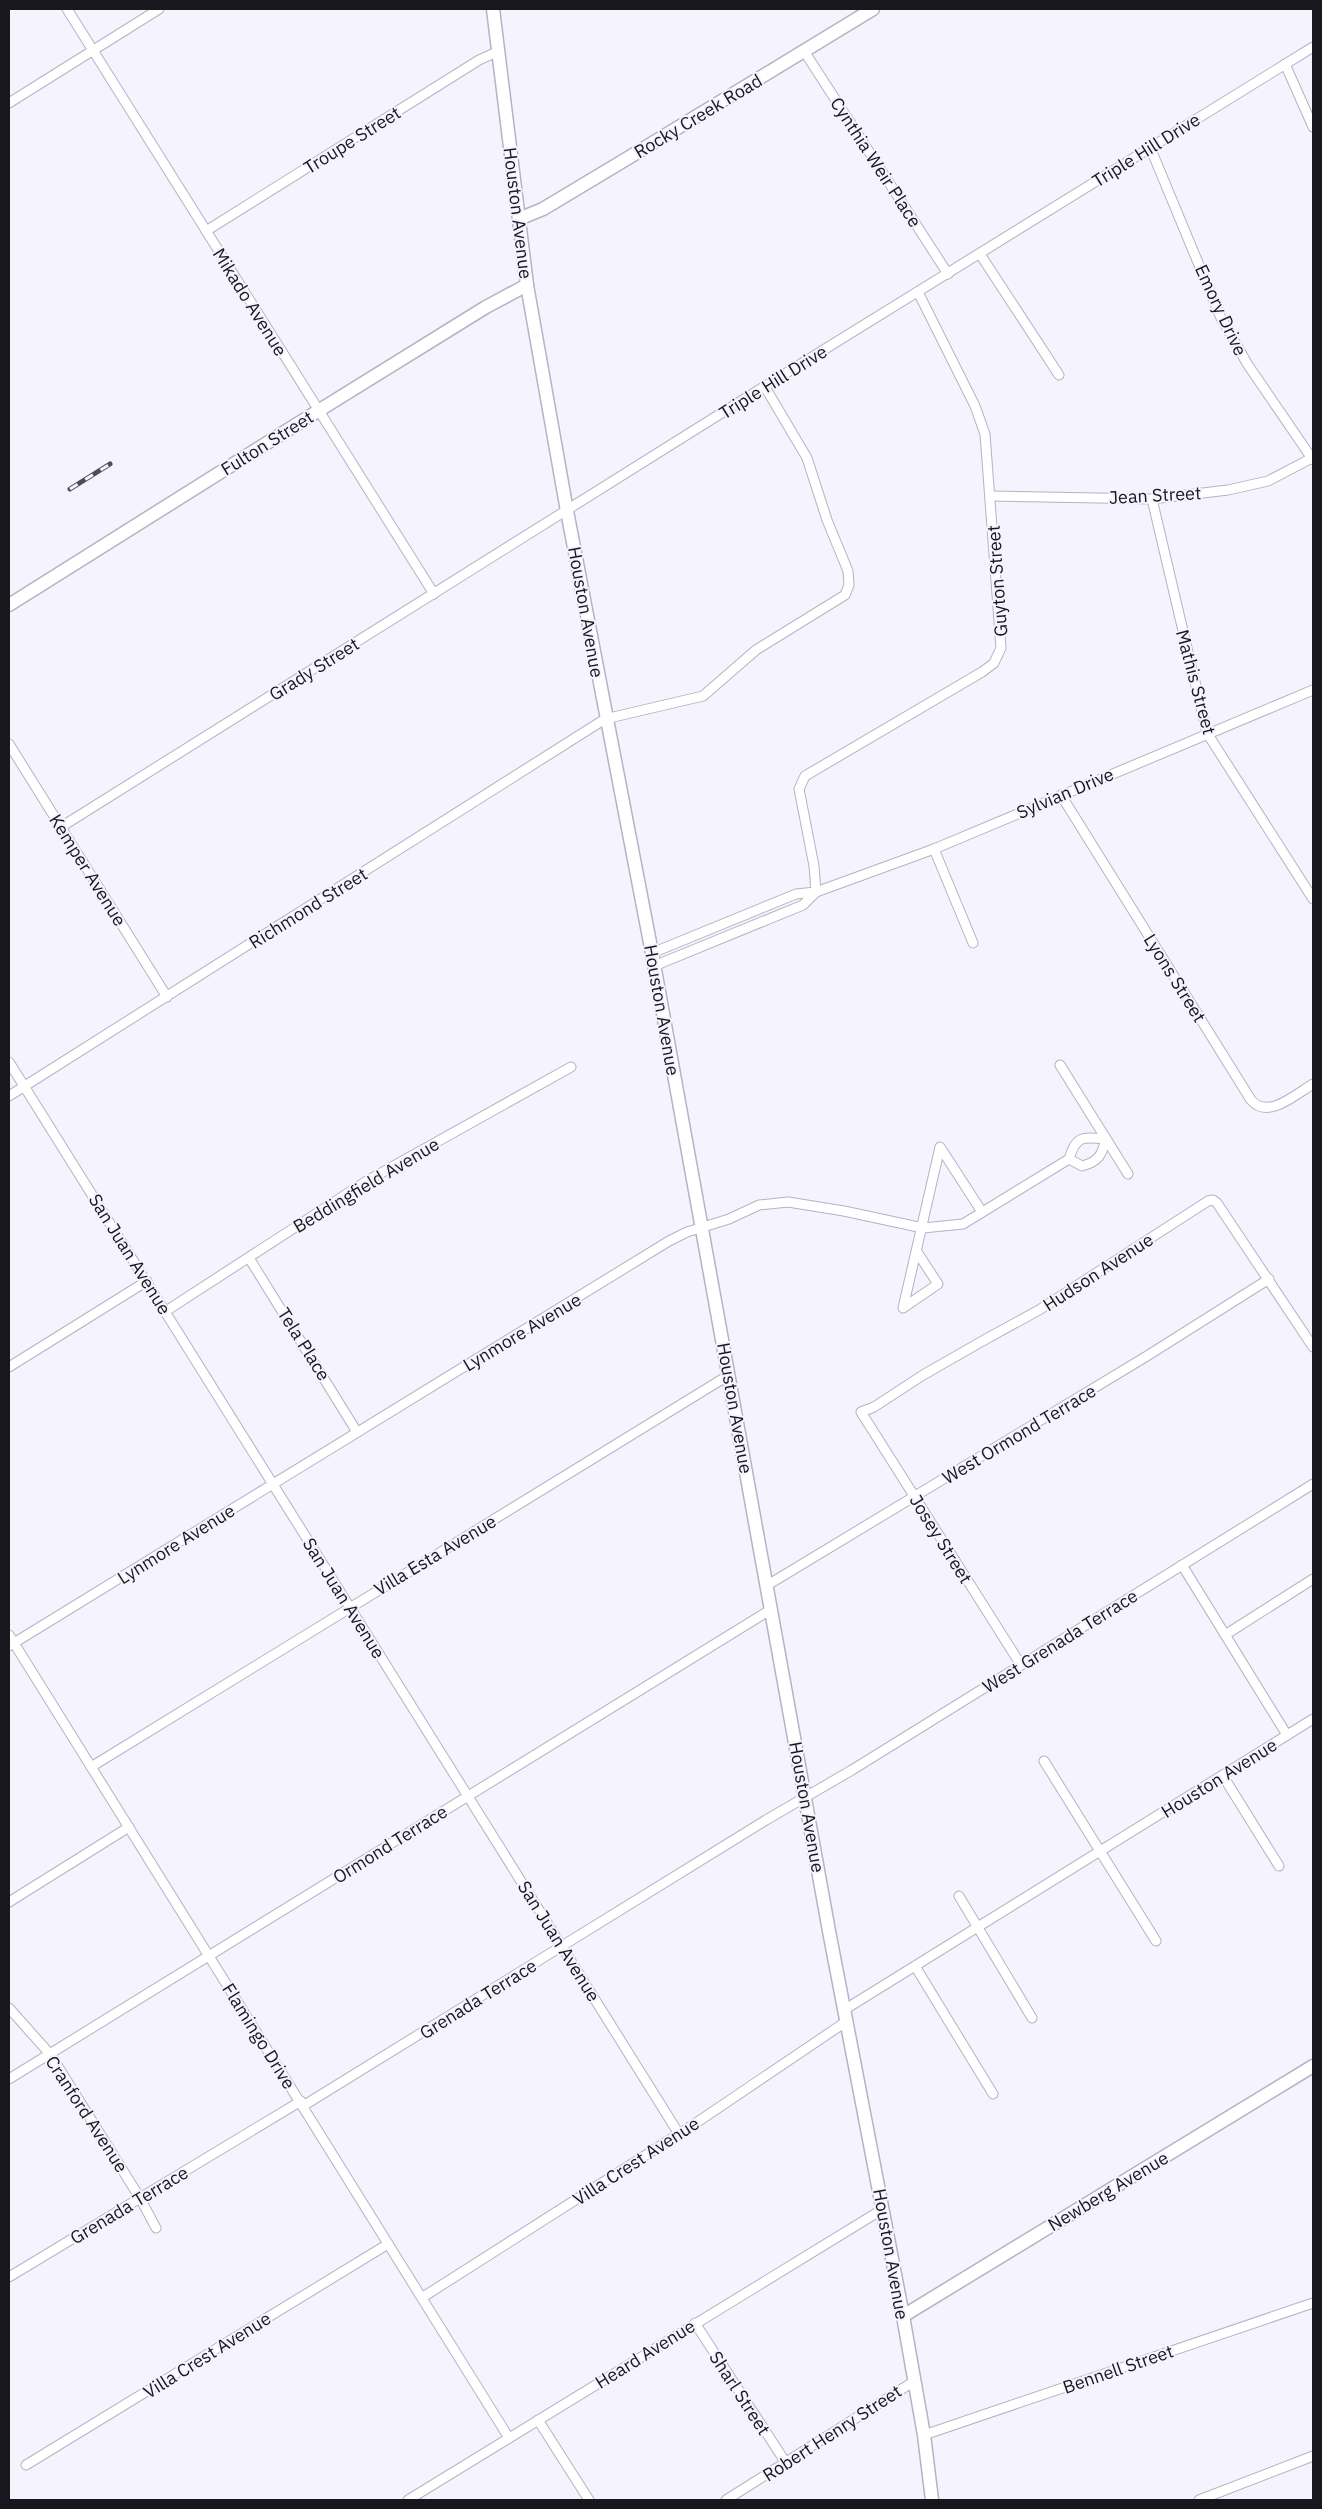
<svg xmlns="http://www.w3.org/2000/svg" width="1322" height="2509" viewBox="0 0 1322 2509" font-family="'IBM Plex Sans',sans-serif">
	<rect width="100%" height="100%" fill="#f4f3fe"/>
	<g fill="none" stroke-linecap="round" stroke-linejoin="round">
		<defs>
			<g id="street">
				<polyline points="67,9 434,594"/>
				<polyline points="804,51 948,274"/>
				<polyline points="1285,64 1313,127"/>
				<polyline points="9,103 159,9"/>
				<polyline points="1150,147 1221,318 1248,365 1313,460"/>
				<polyline points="206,231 479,60 499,51"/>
				<polyline points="980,254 1059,375"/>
				<polyline points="991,496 1152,499 1228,490 1268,481 1312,458"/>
				<polyline points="1152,499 1207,733 1313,899"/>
				<polyline points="9,744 167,997"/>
				<path d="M 1061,795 L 1251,1100 C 1268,1120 1296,1094 1313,1084"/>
				<polyline points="61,827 720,414 1313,47"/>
				<polyline points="934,849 973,943"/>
				<polyline points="816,892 814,866 799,789 805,776 982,672 994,663 1001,648 985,434 975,406 918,292"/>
				<polyline points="652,953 796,894 816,892 934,849 1313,690"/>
				<polyline points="654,966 803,905 816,892"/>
				<polyline points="9,1062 679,2134"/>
				<polyline points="1060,1065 1128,1174"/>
				<polyline points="9,1096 605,719 703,696 756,650 845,595 849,585 848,571 827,520 807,458 765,387"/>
				<polyline points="917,1252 938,1284 903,1308 940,1147 982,1212"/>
				<polyline points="249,1258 357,1432"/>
				<polyline points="166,1311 365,1182 571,1067"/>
				<polyline points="9,1367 147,1281"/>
				<polyline points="1182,1565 1287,1735"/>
				<polyline points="766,1586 1147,1356 1269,1279"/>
				<polyline points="9,1635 509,2438"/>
				<polyline points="1225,1635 1313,1579"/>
				<path d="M 9,1646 L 669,1241 L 687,1232 L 729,1219 L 759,1205 L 788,1202 L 844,1211 L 923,1228 L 963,1224 L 1069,1159 C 1076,1135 1083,1137 1106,1139 C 1102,1155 1098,1162 1082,1166 L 1069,1159"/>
				<polyline points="1021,1665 861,1412 874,1407 923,1375 986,1339 1039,1310 1208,1201 1213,1200 1217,1203 1313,1347"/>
				<polyline points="1044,1761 1156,1941"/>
				<polyline points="91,1767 729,1375"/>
				<polyline points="1223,1776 1279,1866"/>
				<polyline points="959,1896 1032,2018"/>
				<polyline points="9,1902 129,1827"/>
				<polyline points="915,1966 993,2094"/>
				<polyline points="9,2008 50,2054 140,2198 156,2228"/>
				<polyline points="844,2010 1313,1719"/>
				<polyline points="9,2079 770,1610"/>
				<polyline points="303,2106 766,1820 852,1770 1313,1484"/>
				<polyline points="9,2277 301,2101"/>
				<polyline points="423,2297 693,2125 847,2021"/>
				<polyline points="695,2323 786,2463"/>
				<polyline points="538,2420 589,2500"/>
				<polyline points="924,2435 1313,2303"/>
				<polyline points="26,2465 388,2244"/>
				<polyline points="408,2500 883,2209"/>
				<polyline points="726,2500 913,2382"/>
				<polyline points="1199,2500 1313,2456"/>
			</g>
			<g id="secondary">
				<polyline points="493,9 527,285 567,511 652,953 829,1931 903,2316 924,2435 932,2500"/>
				<polyline points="521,218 543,209 628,158 873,9"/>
				<polyline points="9,605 318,411 486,307 527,285"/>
				<polyline points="903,2316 1313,2066"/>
			</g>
		</defs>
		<use href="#street" stroke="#b5b3c4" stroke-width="11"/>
		<use href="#secondary" stroke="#b5b3c4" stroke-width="15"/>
		<use href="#street" stroke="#fff" stroke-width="9"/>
		<use href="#secondary" stroke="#fff" stroke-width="12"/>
		<defs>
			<polyline id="rail" points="70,489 110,464"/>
		</defs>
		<use href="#rail" stroke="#4e4d55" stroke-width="5"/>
		<use href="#rail" stroke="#f4f3fe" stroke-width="3" stroke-dasharray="9" stroke-linecap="butt"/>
	</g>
	<g text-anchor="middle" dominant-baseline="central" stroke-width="4" stroke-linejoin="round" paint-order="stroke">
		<g font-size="18" fill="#18171e" stroke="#f4f3fe">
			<text transform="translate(698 116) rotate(-31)">Rocky Creek Road</text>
			<text transform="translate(352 140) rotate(-32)">Troupe Street</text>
			<text transform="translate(1146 150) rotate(-32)">Triple Hill Drive</text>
			<text transform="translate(876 162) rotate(57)">Cynthia Weir Place</text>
			<text transform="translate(518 213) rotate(83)">Houston Avenue</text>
			<text transform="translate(250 302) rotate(58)">Mikado Avenue</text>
			<text transform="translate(1221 310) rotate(65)">Emory Drive</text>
			<text transform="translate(773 382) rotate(-32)">Triple Hill Drive</text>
			<text transform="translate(267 443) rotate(-32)">Fulton Street</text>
			<text transform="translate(1155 495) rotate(-3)">Jean Street</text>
			<text transform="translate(997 581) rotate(-94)">Guyton Street</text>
			<text transform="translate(586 612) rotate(80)">Houston Avenue</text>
			<text transform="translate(314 669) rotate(-32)">Grady Street</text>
			<text transform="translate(1196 682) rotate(75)">Mathis Street</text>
			<text transform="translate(1065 793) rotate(-23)">Sylvian Drive</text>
			<text transform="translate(88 870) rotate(58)">Kemper Avenue</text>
			<text transform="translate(308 908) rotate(-32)">Richmond Street</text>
			<text transform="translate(1175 978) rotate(58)">Lyons Street</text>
			<text transform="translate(662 1010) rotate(80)">Houston Avenue</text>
			<text transform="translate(366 1185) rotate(-31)">Beddingfield Avenue</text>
			<text transform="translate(130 1254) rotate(58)">San Juan Avenue</text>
			<text transform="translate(1098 1272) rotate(-33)">Hudson Avenue</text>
			<text transform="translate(522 1332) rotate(-31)">Lynmore Avenue</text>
			<text transform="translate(304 1344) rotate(58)">Tela Place</text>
			<text transform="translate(735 1408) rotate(80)">Houston Avenue</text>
			<text transform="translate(1019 1434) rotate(-31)">West Ormond Terrace</text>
			<text transform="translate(941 1539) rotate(58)">Josey Street</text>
			<text transform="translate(176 1544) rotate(-32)">Lynmore Avenue</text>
			<text transform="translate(435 1555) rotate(-31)">Villa Esta Avenue</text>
			<text transform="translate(344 1598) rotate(58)">San Juan Avenue</text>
			<text transform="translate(1060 1641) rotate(-32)">West Grenada Terrace</text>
			<text transform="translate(1219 1778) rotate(-32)">Houston Avenue</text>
			<text transform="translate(807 1807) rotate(80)">Houston Avenue</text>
			<text transform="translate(390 1844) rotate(-32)">Ormond Terrace</text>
			<text transform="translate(559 1941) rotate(58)">San Juan Avenue</text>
			<text transform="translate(478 1999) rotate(-32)">Grenada Terrace</text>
			<text transform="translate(259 2036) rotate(58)">Flamingo Drive</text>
			<text transform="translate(87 2114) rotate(57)">Cranford Avenue</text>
			<text transform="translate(636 2161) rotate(-33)">Villa Crest Avenue</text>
			<text transform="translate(1108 2191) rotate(-31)">Newberg Avenue</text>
			<text transform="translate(129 2205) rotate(-31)">Grenada Terrace</text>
			<text transform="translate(891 2254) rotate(80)">Houston Avenue</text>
			<text transform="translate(645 2354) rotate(-32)">Heard Avenue</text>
			<text transform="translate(207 2355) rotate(-32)">Villa Crest Avenue</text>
			<text transform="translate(1118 2369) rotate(-19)">Bennell Street</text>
			<text transform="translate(740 2393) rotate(57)">Sharl Street</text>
			<text transform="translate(832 2433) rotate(-33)">Robert Henry Street</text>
		</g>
	</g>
	<rect width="1322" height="2509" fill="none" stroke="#18171e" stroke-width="20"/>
</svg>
